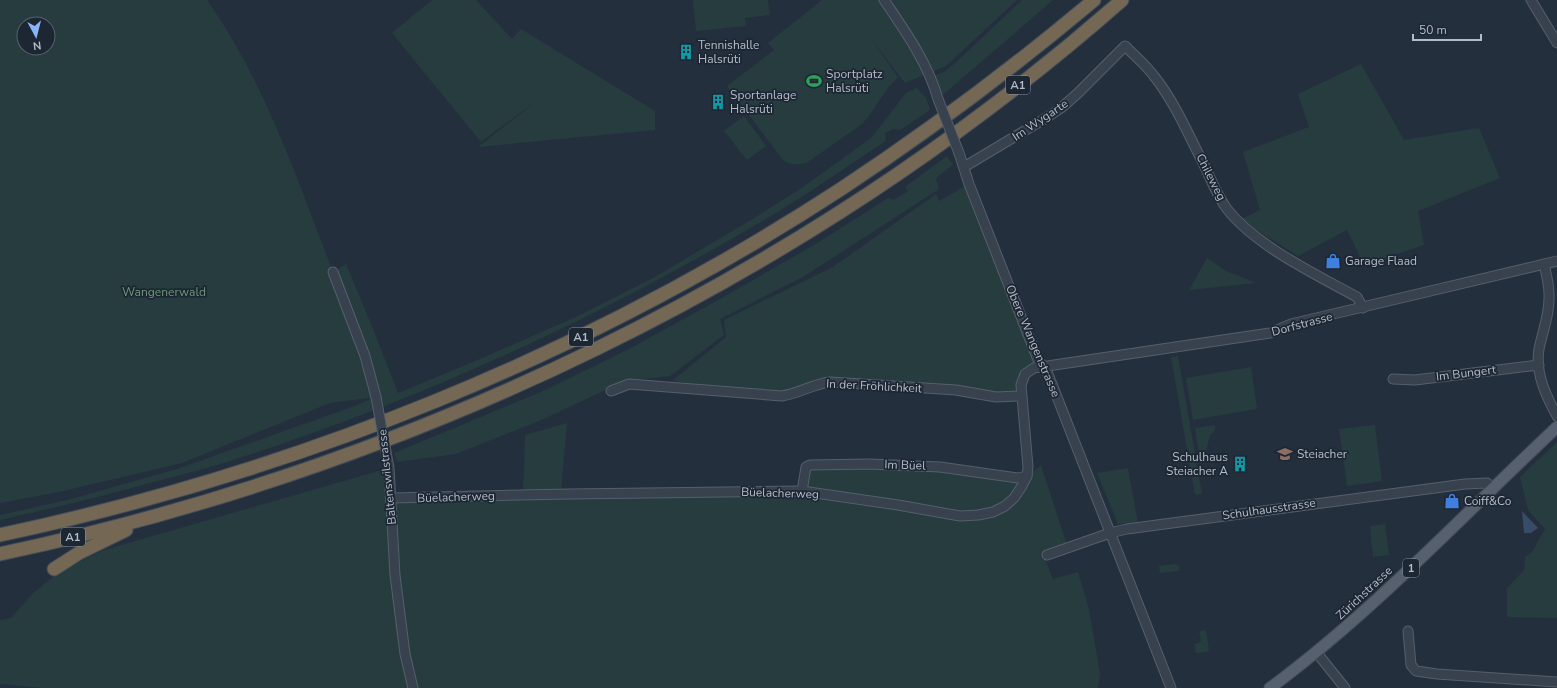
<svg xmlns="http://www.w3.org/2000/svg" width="1557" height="688" viewBox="0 0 1557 688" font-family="'Nunito Sans',sans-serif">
	<rect width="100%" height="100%" fill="#242f3e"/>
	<g fill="#263c3f" fill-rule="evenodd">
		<path d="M 0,0 L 207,0 C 265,82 297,179 333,272 L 346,264 L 374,331 L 398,393 L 473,362 L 578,316 L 653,278 L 751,220 L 803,187 L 871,138 L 906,93 L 917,88 L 926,98 L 930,110 L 900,130 L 893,129 L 885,133 L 886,141 C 844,168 803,198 759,223 C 591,322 413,403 227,462 C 205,469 183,474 161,480 C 107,495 54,508 0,520 L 0,515 L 71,499 L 177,469 L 352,407 L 371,399 L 380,399 L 376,397 L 330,403 L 182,463 L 59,492 L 0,503 ZM 24,24 L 48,24 L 48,48 L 24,48 Z"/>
		<polygon points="432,0 476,0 512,39 521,29 655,111 655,130 478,147 539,99 481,142 392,33"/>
		<polygon points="693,0 768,0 770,15 745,18 746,26 696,31"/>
		<path d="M 822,0 L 1017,0 L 946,66 L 905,83 L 871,39 L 898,77 L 887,89 L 869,116 L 862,124 L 808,162 C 799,165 791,166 783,160 L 727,86 L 774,50 L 768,43 Z"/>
		<polygon points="1022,0 1053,0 938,99 930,77 944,72 955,63"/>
		<polygon points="1361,64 1404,140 1479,128 1500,178 1418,211 1424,245 1364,265 1347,230 1298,256 1240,220 1260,210 1243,152 1309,127 1298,94"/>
		<polygon points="744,116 766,146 747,160 724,131"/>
		<polygon points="947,156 953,165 936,178 939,189 803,277 720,319 724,335 670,376 625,381 539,421 456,454 397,462 394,453 543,391 629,349 720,299 819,242 888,198 894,200 908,191 905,187"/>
		<polygon points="969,184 1038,360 1025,375 1021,396 830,382 782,396 672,381 726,337 724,320 833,267 936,194 939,201"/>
		<polygon points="1207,258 1226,271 1256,283 1189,290"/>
		<polygon points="1178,356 1202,494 1195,495 1171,357"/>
		<polygon points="1251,367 1257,409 1193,420 1186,378"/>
		<polygon points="567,423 561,492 523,493 525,435"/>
		<polygon points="1215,425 1215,431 1210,435 1206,452 1199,453 1195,428"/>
		<polygon points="1375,425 1382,481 1347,486 1339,429"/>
		<polygon points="1557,442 1557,618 1507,617 1507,588 1524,570 1525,557 1532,552 1545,529 1528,510 1520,477"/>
		<polygon points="810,465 1027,476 1041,465 1069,551 1045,559 1053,579 1078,572 1089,609 1100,674 1098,688 43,688 0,684 0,620 11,618 32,594 62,570 104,550 389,468 391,498 801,491"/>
		<polygon points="1128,468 1138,523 1118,524 1097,473"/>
		<polygon points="1385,524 1389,555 1373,557 1370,526"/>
		<polygon points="1176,564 1179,566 1179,571 1160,573 1159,566"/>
		<polygon points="1206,630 1209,650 1207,652 1196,653 1194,644 1201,642 1199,631"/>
	</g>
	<polygon fill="#394c67" points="1522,511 1538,528 1531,533 1524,533"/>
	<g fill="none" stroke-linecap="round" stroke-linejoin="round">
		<defs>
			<g id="minor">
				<path d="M 884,0 C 905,31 928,63 938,99"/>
				<polyline points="1531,0 1557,43"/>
				<polyline points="959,153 969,184 1038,360 1048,374 1171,688"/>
				<path d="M 964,167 L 1046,118 L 1061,108 L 1077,94 L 1125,46 C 1135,56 1146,65 1154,76 C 1173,100 1186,129 1199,155 C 1209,173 1215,193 1227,209 C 1256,246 1315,274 1357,297 L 1363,308"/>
				<path d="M 1544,264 C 1546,273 1549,284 1549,294 C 1550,313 1543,330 1539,349 C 1535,373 1546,396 1557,416"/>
				<polyline points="333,272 365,356 376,397"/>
				<polyline points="1393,379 1415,380 1539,365"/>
				<path d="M 611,391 L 629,384 L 782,396 C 800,393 813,384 830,382 L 956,390 L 996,397 L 1021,396"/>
				<polyline points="389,468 395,575 405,654 413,688"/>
				<polyline points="802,491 806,467 810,465 869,464 940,467 1018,478 1027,476"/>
				<polyline points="391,498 569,494 802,491 898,505 960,516 978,515 993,512 1005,506 1014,498 1022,486 1027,476 1028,467 1021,385 1025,374 1034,368 1270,333 1291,324 1557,261"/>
				<polyline points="1047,555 1110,533 1127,529 1465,484 1487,483 1493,488"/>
				<polyline points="1408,631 1411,665 1416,671 1437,674 1557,682"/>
				<polyline points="1317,653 1345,688"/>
			</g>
			<path id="major" d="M 1270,688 C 1374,611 1462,516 1557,427"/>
			<g id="highway">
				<path d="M 0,535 C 299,471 585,356 841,189 C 929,131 1013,68 1094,0"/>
				<path d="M 0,554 C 412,466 805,279 1122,0"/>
				<polyline points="54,569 79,553 126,530"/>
			</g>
		</defs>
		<use href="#minor" stroke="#565f6c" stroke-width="11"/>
		<use href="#major" stroke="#414a57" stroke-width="13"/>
		<use href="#highway" stroke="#434c59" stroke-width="15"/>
		<use href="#minor" stroke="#38414e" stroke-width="9"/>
		<use href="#major" stroke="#56606e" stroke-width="11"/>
		<use href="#highway" stroke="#746855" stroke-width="13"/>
		<defs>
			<g id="minor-bridge">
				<polyline points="938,99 959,153"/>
				<polyline points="376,397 389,468"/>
			</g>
		</defs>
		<use href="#minor-bridge" stroke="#565f6c" stroke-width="11" stroke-linecap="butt"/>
		<use href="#minor-bridge" stroke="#38414e" stroke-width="9"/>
	</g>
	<defs>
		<symbol id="building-bare" viewBox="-9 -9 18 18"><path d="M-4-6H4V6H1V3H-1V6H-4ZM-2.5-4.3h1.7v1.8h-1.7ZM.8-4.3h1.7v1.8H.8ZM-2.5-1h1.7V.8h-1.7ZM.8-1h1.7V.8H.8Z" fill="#0f9aa8" stroke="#1d2633" stroke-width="2.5" paint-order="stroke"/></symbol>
		<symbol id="stadium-bare" viewBox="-9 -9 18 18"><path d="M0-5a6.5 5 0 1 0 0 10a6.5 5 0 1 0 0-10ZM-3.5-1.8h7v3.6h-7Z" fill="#2e9e5b" stroke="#1d2633" stroke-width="2.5" paint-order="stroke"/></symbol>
		<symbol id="shop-bare" viewBox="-9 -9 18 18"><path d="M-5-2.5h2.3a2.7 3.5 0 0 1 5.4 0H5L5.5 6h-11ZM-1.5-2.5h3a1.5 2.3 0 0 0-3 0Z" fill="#3f7fe0" stroke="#1d2633" stroke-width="2.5" paint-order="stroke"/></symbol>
		<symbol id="school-bare" viewBox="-9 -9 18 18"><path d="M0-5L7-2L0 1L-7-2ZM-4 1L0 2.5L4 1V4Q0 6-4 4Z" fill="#8d6e63" stroke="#1d2633" stroke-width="2.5" paint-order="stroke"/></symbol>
	</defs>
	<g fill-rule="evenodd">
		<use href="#building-bare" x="675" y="41" width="22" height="22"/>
		<use href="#stadium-bare" x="803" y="70" width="22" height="22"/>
		<use href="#building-bare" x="707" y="91" width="22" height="22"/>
		<use href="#shop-bare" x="1322" y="250" width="22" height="22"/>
		<use href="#school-bare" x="1274" y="443" width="22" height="22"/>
		<use href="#building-bare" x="1229" y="453" width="22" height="22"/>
		<use href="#shop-bare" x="1441" y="490" width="22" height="22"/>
	</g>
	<g text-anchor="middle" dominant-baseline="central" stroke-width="3.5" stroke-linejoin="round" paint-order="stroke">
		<g fill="#1d2633" stroke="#878f9c" stroke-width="1">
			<rect x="1006" y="76" width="24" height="18" rx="3"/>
			<rect x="569" y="328" width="24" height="18" rx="3"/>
			<rect x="61" y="528" width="24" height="18" rx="3"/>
			<rect x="1403" y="559" width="16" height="18" rx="3"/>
		</g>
		<g font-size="11" font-weight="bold" fill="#b4bcc9">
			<text x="1018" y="85">A1</text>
			<text x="581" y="337">A1</text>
			<text x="73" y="537">A1</text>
			<text x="1411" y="568">1</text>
		</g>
		<g font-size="12" fill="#b4bcc9" stroke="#1d2633" text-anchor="start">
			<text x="698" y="45">Tennishalle<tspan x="698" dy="14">Halsrüti</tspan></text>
			<text x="826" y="74">Sportplatz<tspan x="826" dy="14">Halsrüti</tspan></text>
			<text x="730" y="95">Sportanlage<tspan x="730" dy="14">Halsrüti</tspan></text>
			<text x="1345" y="261">Garage Flaad</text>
			<text x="1297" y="454">Steiacher</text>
			<text x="1228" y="457" text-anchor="end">Schulhaus<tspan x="1228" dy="14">Steiacher A</tspan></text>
			<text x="1464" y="501">Coiff&amp;Co</text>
		</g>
		<g font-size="12" fill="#b4bcc9" stroke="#1d2633">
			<text transform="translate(1040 120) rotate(-34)">Im Wygarte</text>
			<text transform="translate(1211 177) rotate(63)">Chileweg</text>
			<text transform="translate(1302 324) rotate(-15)">Dorfstrasse</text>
			<text transform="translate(1033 341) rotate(67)">Obere Wangenstrasse</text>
			<text transform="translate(1466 373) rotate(-7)">Im Bungert</text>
			<text transform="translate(874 386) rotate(3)">In der Fröhlichkeit</text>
			<text transform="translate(905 465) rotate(2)">Im Büel</text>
			<text transform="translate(387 477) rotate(-96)">Baltenswilstrasse</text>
			<text transform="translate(780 493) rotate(2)">Büelacherweg</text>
			<text transform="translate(456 497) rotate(-2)">Büelacherweg</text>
			<text transform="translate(1269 509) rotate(-8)">Schulhausstrasse</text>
			<text transform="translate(1364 593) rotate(-43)">Zürichstrasse</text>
		</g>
		<g font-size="12" fill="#6b9a76" stroke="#1d2633">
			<text x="164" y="292">Wangenerwald</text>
		</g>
	</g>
	<g transform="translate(36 36) rotate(173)"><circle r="19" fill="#1d2633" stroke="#59626f"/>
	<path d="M0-3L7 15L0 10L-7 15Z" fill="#8ab4f8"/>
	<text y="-6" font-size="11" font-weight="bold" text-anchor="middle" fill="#b4bcc9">N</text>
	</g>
	<path d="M1413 34v6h68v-6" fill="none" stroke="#b4bcc9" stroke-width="2"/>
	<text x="1419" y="34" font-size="12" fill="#b4bcc9" stroke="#1d2633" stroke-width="3" paint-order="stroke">50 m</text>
</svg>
